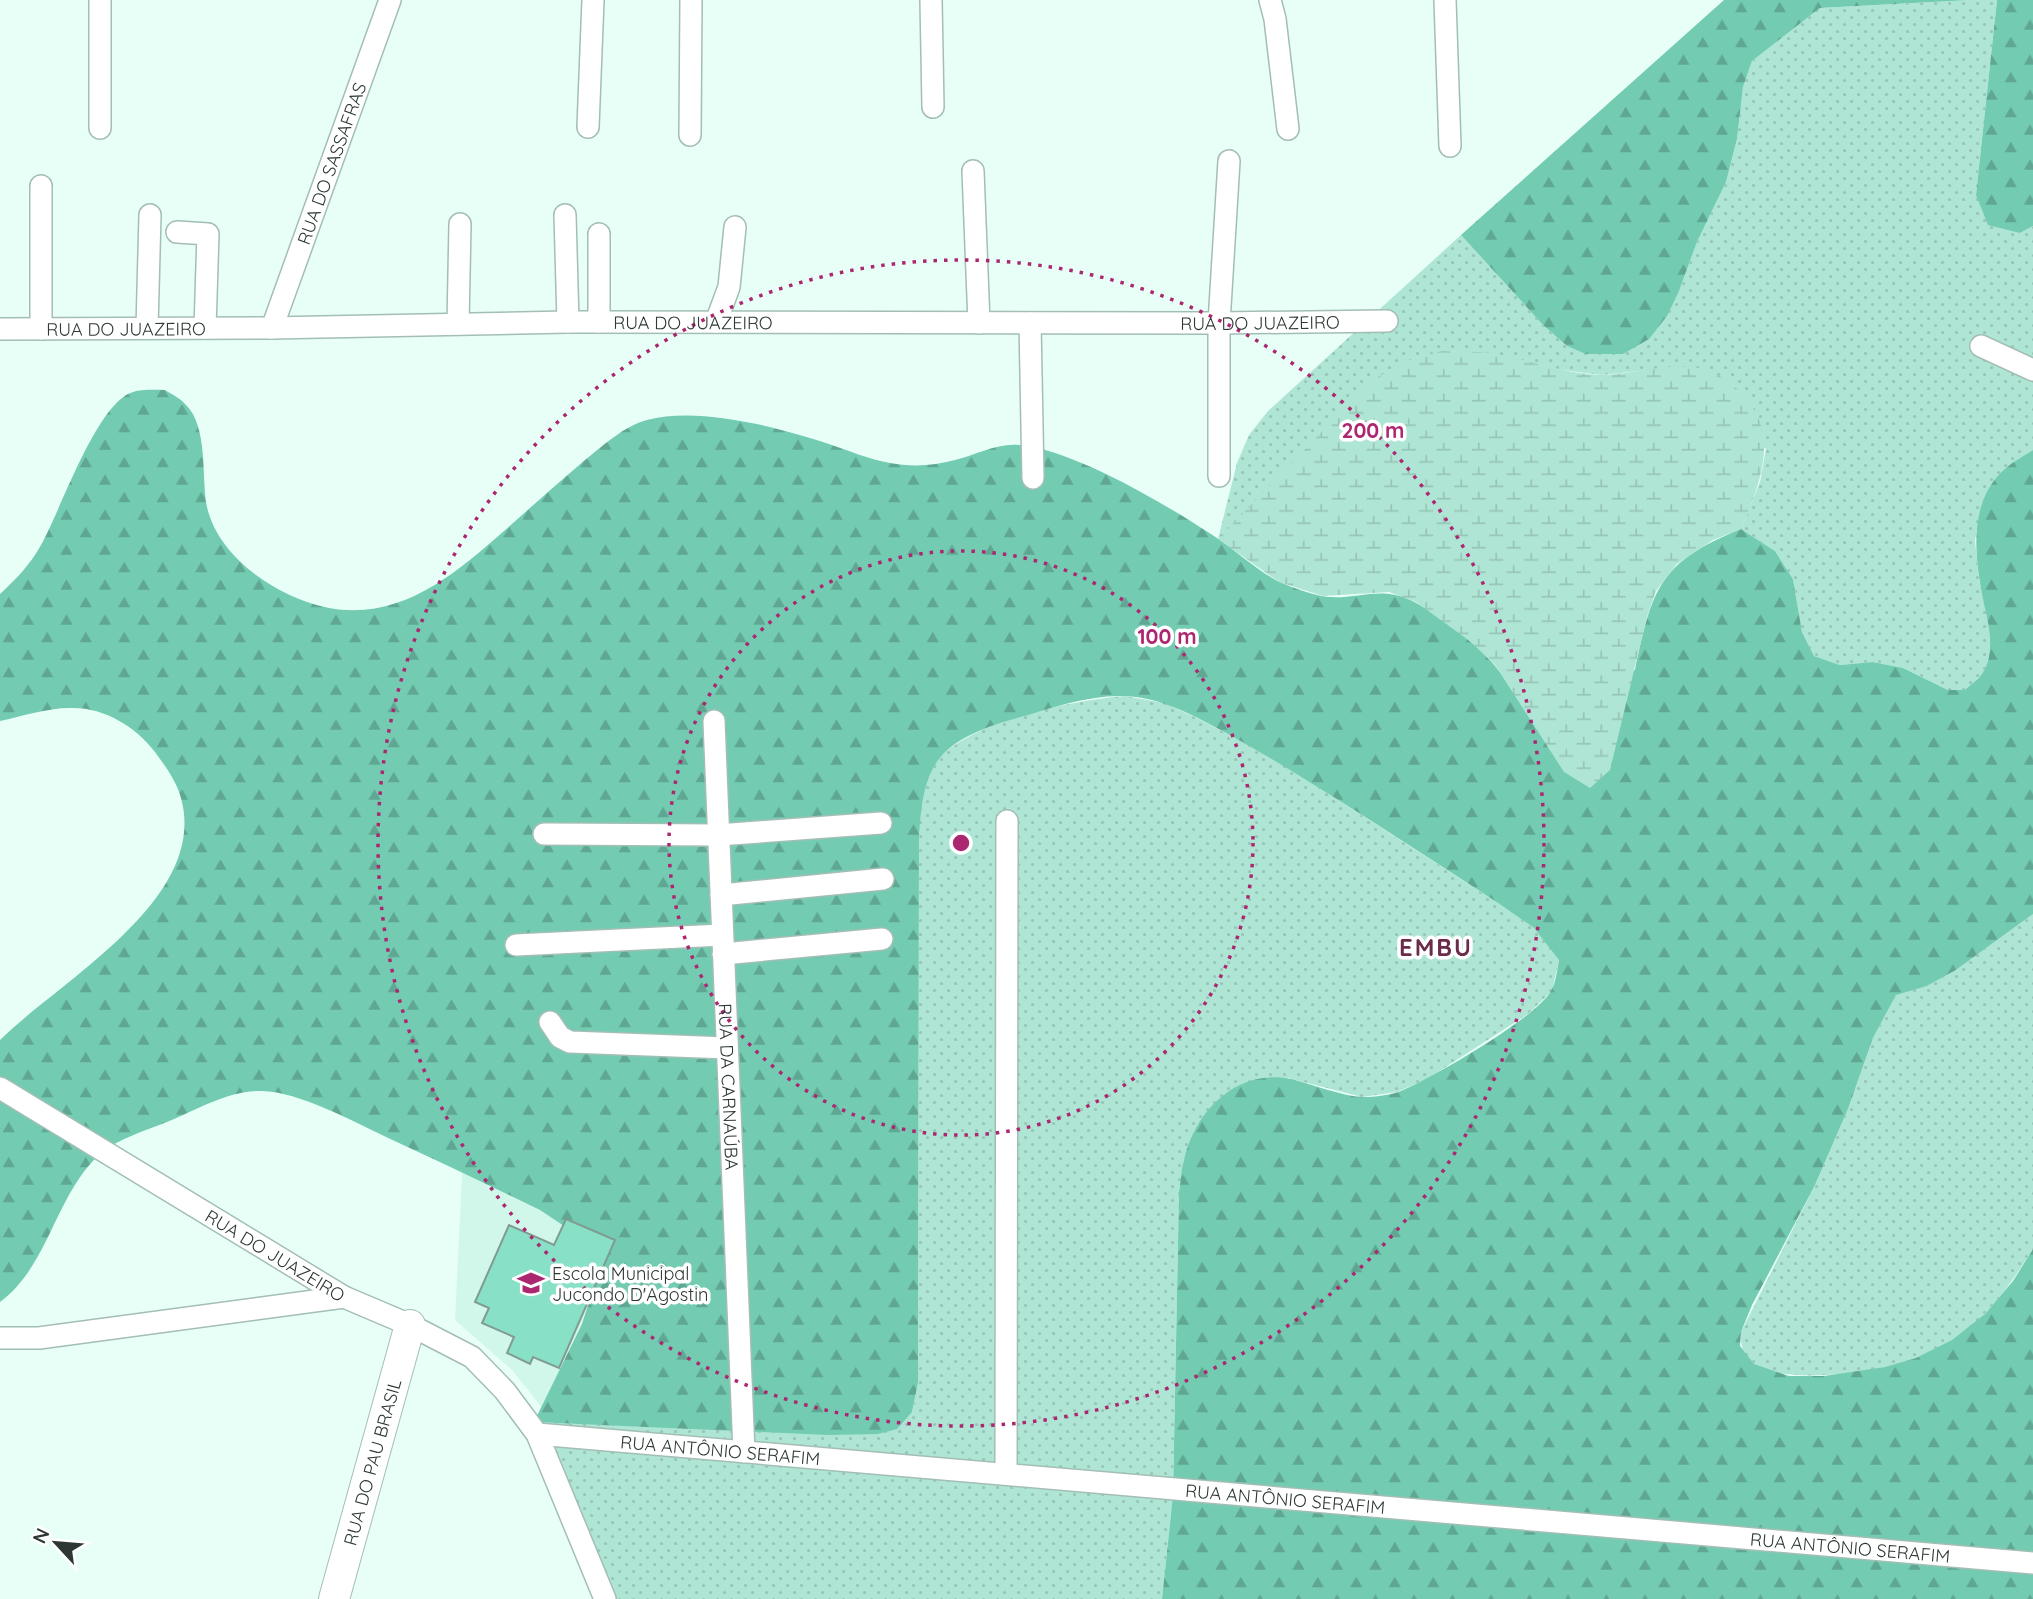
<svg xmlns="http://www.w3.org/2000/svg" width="2033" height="1599" viewBox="0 0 2033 1599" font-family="Quicksand,sans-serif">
	<defs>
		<pattern id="grass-dots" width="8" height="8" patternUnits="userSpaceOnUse" patternTransform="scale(1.75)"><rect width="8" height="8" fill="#afe5d4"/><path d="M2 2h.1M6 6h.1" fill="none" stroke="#97c5b7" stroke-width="1.8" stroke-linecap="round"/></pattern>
		<pattern id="forest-firs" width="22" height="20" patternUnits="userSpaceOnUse" patternTransform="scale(1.75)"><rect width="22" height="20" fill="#73ccb2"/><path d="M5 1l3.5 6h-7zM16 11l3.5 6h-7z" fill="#5fa792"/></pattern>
		<pattern id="wetland-marsh" width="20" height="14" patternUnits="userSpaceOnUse" patternTransform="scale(1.75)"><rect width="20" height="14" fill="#afe5d4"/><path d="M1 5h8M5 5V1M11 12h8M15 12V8" fill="none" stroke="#97c5b7"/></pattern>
	</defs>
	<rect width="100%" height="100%" fill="#e8fff7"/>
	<polygon fill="#d1f7ea" points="463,1156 615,1240 547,1414 512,1370 455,1320"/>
	<g fill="url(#grass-dots)">
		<polygon points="1970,0 1997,0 1976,195 2020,233 2033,226 2033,450 2005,469 1980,512 1975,541 1979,579 1992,640 1986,670 1965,691 1948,690 1903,668 1873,662 1840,665 1814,656 1802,632 1793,579 1775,551 1741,529 1760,482 1766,449 1670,368 1601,375 1562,370 1494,354 1442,351 1218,539 1237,463 1249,435 1268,411 1461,235 1543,325 1567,346 1679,291 1697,242 1726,182 1737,139 1743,87 1752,61 1820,8"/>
		<path d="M 1125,696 L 1164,703 L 1195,717 L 1270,756 L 1498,903 L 1534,928 L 1559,959 L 1552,991 L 1528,1014 L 1427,1079 L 1397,1092 L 1362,1097 L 1288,1078 L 1184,1159 L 1179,1192 L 1173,1495 L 1162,1599 L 611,1599 L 534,1422 L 715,1429 L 912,1412 L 918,1383 L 919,842 C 920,821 920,798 927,777 C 946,724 1074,700 1125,696 Z"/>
		<path d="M 2033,914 L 2033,1249 C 2011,1283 1987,1320 1951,1341 C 1941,1347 1929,1353 1917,1358 C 1883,1372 1786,1386 1754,1364 C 1743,1357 1740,1344 1741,1332 L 1815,1185 L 1848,1109 L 1873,1038 L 1896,994 L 1927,986 L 1956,970 Z"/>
	</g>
	<g fill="url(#forest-firs)">
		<polygon points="1724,0 1970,0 1820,8 1752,61 1743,87 1737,139 1726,182 1697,242 1679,291 1667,316 1649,339 1623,354 1586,354 1567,346 1543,325 1461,235"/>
		<polygon points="1997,0 2033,0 2033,226 2020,233 1988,225 1976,195"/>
		<path d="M 165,390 C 171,394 180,398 185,404 C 209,426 201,479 207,507 C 219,559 279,598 329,608 C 400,621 454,575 504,531 C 531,507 558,483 585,460 C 604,445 624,426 647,420 C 698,406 777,427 826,443 C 847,450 868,459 890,463 C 911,467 934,466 955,460 C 976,455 997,443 1019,445 C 1076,450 1172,508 1220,540 C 1240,554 1260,573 1282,583 C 1293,588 1309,593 1321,596 C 1356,602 1382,582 1418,604 C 1443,618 1477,644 1495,666 C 1506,679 1514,694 1523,707 L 1635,670 C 1652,589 1659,562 1741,529 L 1775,551 L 1793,579 L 1802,632 L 1814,656 L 1840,665 L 1873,662 L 1903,668 L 1948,690 L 1965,690 C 1971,684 1983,676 1986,667 C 1994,645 1989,626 1984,604 C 1975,560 1966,502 2006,468 C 2014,461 2024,456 2033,450 L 2033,914 L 1956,970 L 1927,986 L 1896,995 L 1873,1038 L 1848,1109 L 1815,1185 L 1752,1305 L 1741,1332 L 1740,1346 L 1754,1364 L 1789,1376 L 1824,1376 L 1885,1367 L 1916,1358 L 1952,1340 L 1985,1314 L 2013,1281 L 2033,1249 L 2033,1599 L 1162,1599 L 1173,1495 L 1179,1192 C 1181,1181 1181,1170 1184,1160 C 1195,1110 1238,1068 1291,1079 C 1312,1084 1344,1097 1364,1097 C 1375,1097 1390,1095 1401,1091 C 1432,1078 1536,1018 1551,991 C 1556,983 1557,969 1559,960 L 1534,928 L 1498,903 C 1449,871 1400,839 1351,808 C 1310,782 1270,757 1228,734 C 1196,717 1162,697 1124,696 C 1085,695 1047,710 1010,720 C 935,743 922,766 919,842 L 918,1383 L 912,1412 L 897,1429 L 878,1434 L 828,1435 L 534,1422 L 582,1324 L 592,1293 L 591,1263 L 567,1228 L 540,1210 C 489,1185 438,1161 386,1137 C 353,1121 299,1092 262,1091 C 229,1090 197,1110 167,1122 C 145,1131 119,1138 100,1154 C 55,1195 49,1266 0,1302 L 0,1040 C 61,980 209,899 181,798 C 176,780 165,766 155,752 C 136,727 105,708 73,708 C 50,707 23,716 0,721 L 0,594 C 16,579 30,565 41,545 C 60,512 97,402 133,392 C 142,389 155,390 165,390 Z"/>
	</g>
	<path fill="url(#wetland-marsh)" d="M 1442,351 C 1460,352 1478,351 1496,354 C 1530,360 1565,374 1601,375 C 1634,375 1674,360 1707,370 C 1721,375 1733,384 1742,394 C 1782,435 1759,485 1741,529 L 1713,540 L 1677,564 L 1656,591 L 1647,617 L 1610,770 L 1590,788 L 1564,772 L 1495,665 L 1471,642 L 1416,602 L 1389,592 L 1323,596 L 1279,582 L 1218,539 L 1342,411 L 1379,376 L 1412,359 Z"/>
	<polygon fill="#88e1c7" stroke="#819b92" stroke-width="2" points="566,1219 615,1240 559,1368 533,1357 530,1364 507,1353 514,1337 482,1323 489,1308 475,1302 509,1225 554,1245"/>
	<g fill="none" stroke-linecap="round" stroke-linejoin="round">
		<defs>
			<g id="street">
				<polyline points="100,0 100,128"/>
				<polyline points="931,0 933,107"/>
				<polyline points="1270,0 1275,19 1288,129"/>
				<polyline points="1445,0 1450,146"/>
				<polyline points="588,127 593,0"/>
				<polyline points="690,135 691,0"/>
				<polyline points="973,171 979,323"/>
				<polyline points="41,186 41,329"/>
				<polyline points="565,215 568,322"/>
				<polyline points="177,232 208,234 205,328"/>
				<polyline points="599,322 599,234"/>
				<polyline points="716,322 729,287 735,227"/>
				<polyline points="1030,323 1033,478"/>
				<polyline points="458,324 460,224"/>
				<polyline points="147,328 150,215"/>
				<path id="s1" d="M 272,328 L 390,0"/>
				<path id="s2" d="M 0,329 L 272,328 L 568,322 L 1219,323 L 1387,321"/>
				<polyline points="1981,346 2033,370"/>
				<polyline points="1219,476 1219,323 1229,161"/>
				<path id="s3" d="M 714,721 L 744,1452"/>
				<polyline points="544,834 718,835 881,823"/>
				<polyline points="721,895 883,879"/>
				<polyline points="516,945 722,935"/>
				<polyline points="723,954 882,939"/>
				<polyline points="550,1022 560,1037 570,1042 727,1048"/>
				<path id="s4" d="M 0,1088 L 344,1297 L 410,1325 L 472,1357 L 505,1391 L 537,1434 L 605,1599"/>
				<polyline points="0,1338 39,1338 344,1297"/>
				<path id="s5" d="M 537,1434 L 2033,1563"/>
				<polyline points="1006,1474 1007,821"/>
			</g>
			<g id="secondary">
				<path id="s6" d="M 334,1599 L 410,1325"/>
			</g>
		</defs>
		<use href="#street" stroke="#a3beb5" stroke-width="24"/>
		<use href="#secondary" stroke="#a3beb5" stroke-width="32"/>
		<use href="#street" stroke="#fff" stroke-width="21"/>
		<use href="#secondary" stroke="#fff" stroke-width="30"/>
	</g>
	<g fill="none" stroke="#ac2770" stroke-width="3.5" stroke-dasharray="3.5 7">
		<circle cx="961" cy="843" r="292"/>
		<circle cx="961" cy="843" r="583"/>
	</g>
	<defs>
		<symbol id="school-bare" viewBox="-9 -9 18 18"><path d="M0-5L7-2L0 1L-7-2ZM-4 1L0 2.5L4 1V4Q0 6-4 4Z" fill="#ac2770" stroke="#fff" stroke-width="2.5" paint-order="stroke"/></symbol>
	</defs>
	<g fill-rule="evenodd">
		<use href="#school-bare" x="512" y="1264" width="38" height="38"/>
	</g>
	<g text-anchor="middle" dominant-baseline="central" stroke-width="7" stroke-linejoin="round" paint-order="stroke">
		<g font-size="18" fill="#2d3834" stroke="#fff">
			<text stroke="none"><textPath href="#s1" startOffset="175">RUA DO SASSAFRAS</textPath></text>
			<text stroke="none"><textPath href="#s2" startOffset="693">RUA DO JUAZEIRO</textPath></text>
			<text stroke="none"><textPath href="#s2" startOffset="1260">RUA DO JUAZEIRO</textPath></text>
			<text stroke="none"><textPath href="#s2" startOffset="126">RUA DO JUAZEIRO</textPath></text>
			<text stroke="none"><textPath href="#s3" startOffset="366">RUA DA CARNAÚBA</textPath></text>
			<text stroke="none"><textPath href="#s4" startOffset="322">RUA DO JUAZEIRO</textPath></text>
			<text stroke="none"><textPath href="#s5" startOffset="184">RUA ANTÔNIO SERAFIM</textPath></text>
			<text stroke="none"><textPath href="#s6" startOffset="142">RUA DO PAU BRASIL</textPath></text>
			<text stroke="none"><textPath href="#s5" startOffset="751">RUA ANTÔNIO SERAFIM</textPath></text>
			<text stroke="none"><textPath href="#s5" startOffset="1318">RUA ANTÔNIO SERAFIM</textPath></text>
		</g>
		<g font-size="18" fill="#2d3834" stroke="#fff" text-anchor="start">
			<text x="552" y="1273">Escola Municipal<tspan x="552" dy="21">Jucondo D'Agostin</tspan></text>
		</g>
		<g font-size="24" font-weight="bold" letter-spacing="2" fill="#6b2b4a" stroke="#fff">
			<text x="1436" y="947">EMBU</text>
		</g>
	</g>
	<circle cx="961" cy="843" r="10" fill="#ac2770" stroke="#fff" stroke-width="3.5"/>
	<g font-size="21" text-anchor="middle" font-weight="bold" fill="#ac2770" stroke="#fff" stroke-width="7" stroke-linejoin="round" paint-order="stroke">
		<text x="1373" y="438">200 m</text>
		<text x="1167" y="644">100 m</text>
	</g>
	<g transform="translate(56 1543) rotate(296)" stroke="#ffffff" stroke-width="5" paint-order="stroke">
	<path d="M0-5L12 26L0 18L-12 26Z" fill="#2d3834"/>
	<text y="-10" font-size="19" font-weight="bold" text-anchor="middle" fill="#2d3834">N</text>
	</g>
</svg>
